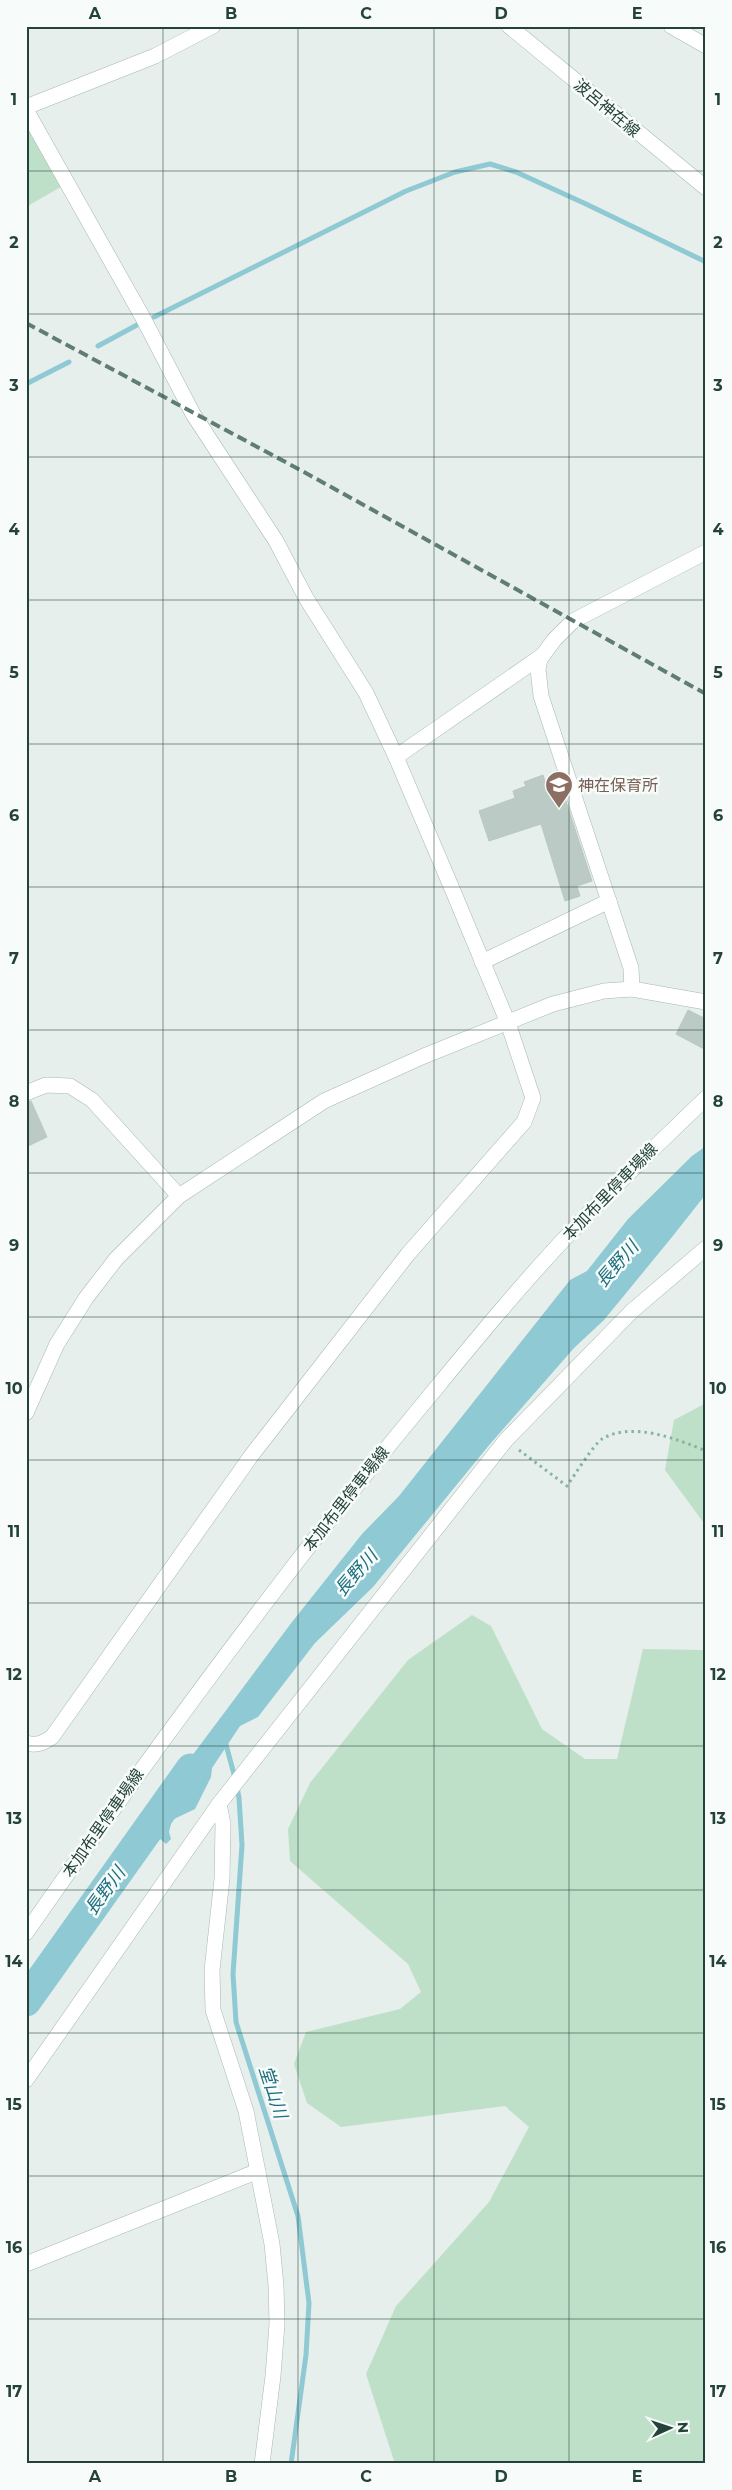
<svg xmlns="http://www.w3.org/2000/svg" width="732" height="2490" viewBox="0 0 732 2490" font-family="Montserrat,'Noto Sans JP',sans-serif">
	<rect width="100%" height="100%" fill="#e6efeb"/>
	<g fill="#bfe0c8">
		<polygon points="26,118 66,184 26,207"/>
		<polygon points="706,1403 706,1526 665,1470 674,1420"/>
		<polygon points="472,1615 491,1626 542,1729 585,1759 617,1759 643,1649 706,1650 706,2464 395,2464 366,2374 396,2306 489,2202 529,2127 505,2106 341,2127 307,2103 294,2064 306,2032 400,2009 421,1992 408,1964 290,1861 288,1829 310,1783 408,1660"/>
	</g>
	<polygon fill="#8ec9d4" points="706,1146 706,1194 672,1237 604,1320 574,1348 490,1444 373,1587 315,1643 258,1717 240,1726 212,1768 211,1777 195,1809 172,1820 169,1832 171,1839 166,1844 152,1832 168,1812 165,1792 292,1622 362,1534 399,1496 570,1280 587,1271 628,1219 692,1156"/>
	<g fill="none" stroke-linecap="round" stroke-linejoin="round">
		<g stroke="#8ec9d4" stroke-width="5">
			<polyline points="154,317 406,191 455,172 490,164 516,172 586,204 706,262"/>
			<polyline points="98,346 137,325"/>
			<polyline points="26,384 69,362"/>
			<polyline points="225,1741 235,1778"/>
			<polyline points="237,1787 239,1798 242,1845 233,1974 236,2022 298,2216 309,2303 306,2355 291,2464"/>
		</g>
		<polyline stroke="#8ec9d4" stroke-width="31" points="26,2001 191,1769"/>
	</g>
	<g fill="#bbcac4" stroke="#b8c9c2">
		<polygon points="543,775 548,791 561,786 592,881 577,886 580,896 565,901 541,824 489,841 479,811 515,798 513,791 526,786 524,782"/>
		<polygon points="688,1010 706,1019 706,1050 676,1034"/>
		<polygon points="31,1101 47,1137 26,1147 26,1102"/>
	</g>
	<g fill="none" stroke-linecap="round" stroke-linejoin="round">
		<defs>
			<g id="minor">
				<polyline points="671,26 706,46"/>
				<polyline points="26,107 155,56 213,26"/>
				<path d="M 26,110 L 142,316 L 193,414 L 276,541 L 306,598 L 366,693 L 396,757 L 453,891 L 508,1023 L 533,1098 L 524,1122 L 408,1254 L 251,1456 L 52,1737 C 43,1743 37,1746 26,1743"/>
				<polyline points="396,757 543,655"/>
				<polyline points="482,962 609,901"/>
				<polyline points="632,989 631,968 541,696 538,669 540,659 554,640 573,621 706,552"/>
				<polyline points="26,1093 46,1085 70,1086 92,1100 179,1196"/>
				<polyline points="26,1413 57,1344 86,1298 116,1259 179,1196 324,1101 424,1056 553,1004 604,991 632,989 706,1002"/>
				<polyline points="219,1804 223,1824 222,1879 212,1970 213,2010 246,2111 272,2244 276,2285 277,2324 273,2376 262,2464"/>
				<polyline points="26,2080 219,1804 506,1440 632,1311 706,1248"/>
				<polyline points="26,2264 258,2171"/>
			</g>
			<g id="secondary">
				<polyline points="509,26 706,188"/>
				<path d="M 26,1933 C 152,1752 282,1574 423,1404 C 470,1347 517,1289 568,1235 C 612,1188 659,1143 706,1098"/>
			</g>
		</defs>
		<use href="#minor" stroke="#a8b8b2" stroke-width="16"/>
		<use href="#secondary" stroke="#a4bbb3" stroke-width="16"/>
		<path stroke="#86b3a5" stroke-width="3" stroke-dasharray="2.5 4" stroke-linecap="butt" d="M 519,1450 L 567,1486 C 574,1476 594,1444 602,1439 C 632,1421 677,1439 706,1451"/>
		<use href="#minor" stroke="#fff" stroke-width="15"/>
		<use href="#secondary" stroke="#fff" stroke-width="15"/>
		<polyline stroke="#5f7d75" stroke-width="4" stroke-dasharray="10 5" stroke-linecap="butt" points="26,323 304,472 706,694"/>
	</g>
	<path fill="none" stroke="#24423a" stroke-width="1" stroke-opacity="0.55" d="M 163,26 L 163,2464M 298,26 L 298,2464M 434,26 L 434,2464M 569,26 L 569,2464M 26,171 L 706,171M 26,314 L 706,314M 26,457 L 706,457M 26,600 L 706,600M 26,744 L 706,744M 26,887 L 706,887M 26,1030 L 706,1030M 26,1173 L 706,1173M 26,1317 L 706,1317M 26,1460 L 706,1460M 26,1603 L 706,1603M 26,1746 L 706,1746M 26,1890 L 706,1890M 26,2033 L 706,2033M 26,2176 L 706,2176M 26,2319 L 706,2319"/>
	<defs>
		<symbol id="school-pin" viewBox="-11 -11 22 30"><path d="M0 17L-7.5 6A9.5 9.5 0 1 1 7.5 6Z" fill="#8d6e63" stroke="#f7fbf9"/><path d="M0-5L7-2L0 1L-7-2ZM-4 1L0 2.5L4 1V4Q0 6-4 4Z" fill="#fff"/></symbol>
	</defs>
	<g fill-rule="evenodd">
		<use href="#school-pin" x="543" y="769" width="32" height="43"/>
	</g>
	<g text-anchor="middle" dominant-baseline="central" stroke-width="5" stroke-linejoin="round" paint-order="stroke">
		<g font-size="16" fill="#24423a" stroke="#f7fbf9">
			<text transform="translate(607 108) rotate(40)">波呂神在線</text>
			<text transform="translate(610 1192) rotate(-46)">本加布里停車場線</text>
			<text transform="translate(346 1499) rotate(-52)">本加布里停車場線</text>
			<text transform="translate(103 1823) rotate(-55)">本加布里停車場線</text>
		</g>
		<g font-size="16" fill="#785e54" stroke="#f7fbf9" text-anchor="start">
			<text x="578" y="785">神在保育所</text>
		</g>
		<g font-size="18" font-style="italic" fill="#1c6f80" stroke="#f7fbf9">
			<text transform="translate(617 1264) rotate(-49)">長野川</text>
			<text transform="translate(356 1573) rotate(-49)">長野川</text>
			<text transform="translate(105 1891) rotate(-54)">長野川</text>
			<text transform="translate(273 2092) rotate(72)">堂山川</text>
		</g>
	</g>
	<rect width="732" height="2490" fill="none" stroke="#f7fbf9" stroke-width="55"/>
	<g transform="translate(670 2428) rotate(87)" stroke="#f7fbf9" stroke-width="4" paint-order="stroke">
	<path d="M0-4L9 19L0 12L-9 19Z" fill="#24423a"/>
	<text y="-8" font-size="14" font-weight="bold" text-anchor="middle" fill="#24423a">N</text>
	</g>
	<rect x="28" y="28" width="676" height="2434" fill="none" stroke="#24423a" stroke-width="2"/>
	<g font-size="16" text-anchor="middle" font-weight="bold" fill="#24423a">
		<text x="95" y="19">A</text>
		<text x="231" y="19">B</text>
		<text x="366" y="19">C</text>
		<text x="501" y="19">D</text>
		<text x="637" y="19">E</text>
		<text x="14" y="105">1</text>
		<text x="718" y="105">1</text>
		<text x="14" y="248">2</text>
		<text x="718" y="248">2</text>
		<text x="14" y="391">3</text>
		<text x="718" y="391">3</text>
		<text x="14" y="535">4</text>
		<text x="718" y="535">4</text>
		<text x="14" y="678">5</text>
		<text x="718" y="678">5</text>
		<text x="14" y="821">6</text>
		<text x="718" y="821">6</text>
		<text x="14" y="964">7</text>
		<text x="718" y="964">7</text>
		<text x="14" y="1107">8</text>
		<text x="718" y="1107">8</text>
		<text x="14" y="1251">9</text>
		<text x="718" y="1251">9</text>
		<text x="14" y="1394">10</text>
		<text x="718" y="1394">10</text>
		<text x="14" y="1537">11</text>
		<text x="718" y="1537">11</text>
		<text x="14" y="1680">12</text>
		<text x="718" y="1680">12</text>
		<text x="14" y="1824">13</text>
		<text x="718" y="1824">13</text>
		<text x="14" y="1967">14</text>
		<text x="718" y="1967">14</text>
		<text x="14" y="2110">15</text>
		<text x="718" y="2110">15</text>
		<text x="14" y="2253">16</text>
		<text x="718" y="2253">16</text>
		<text x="14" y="2397">17</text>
		<text x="718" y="2397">17</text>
		<text x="95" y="2482">A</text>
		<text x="231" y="2482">B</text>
		<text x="366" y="2482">C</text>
		<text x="501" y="2482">D</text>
		<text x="637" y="2482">E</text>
	</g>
</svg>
